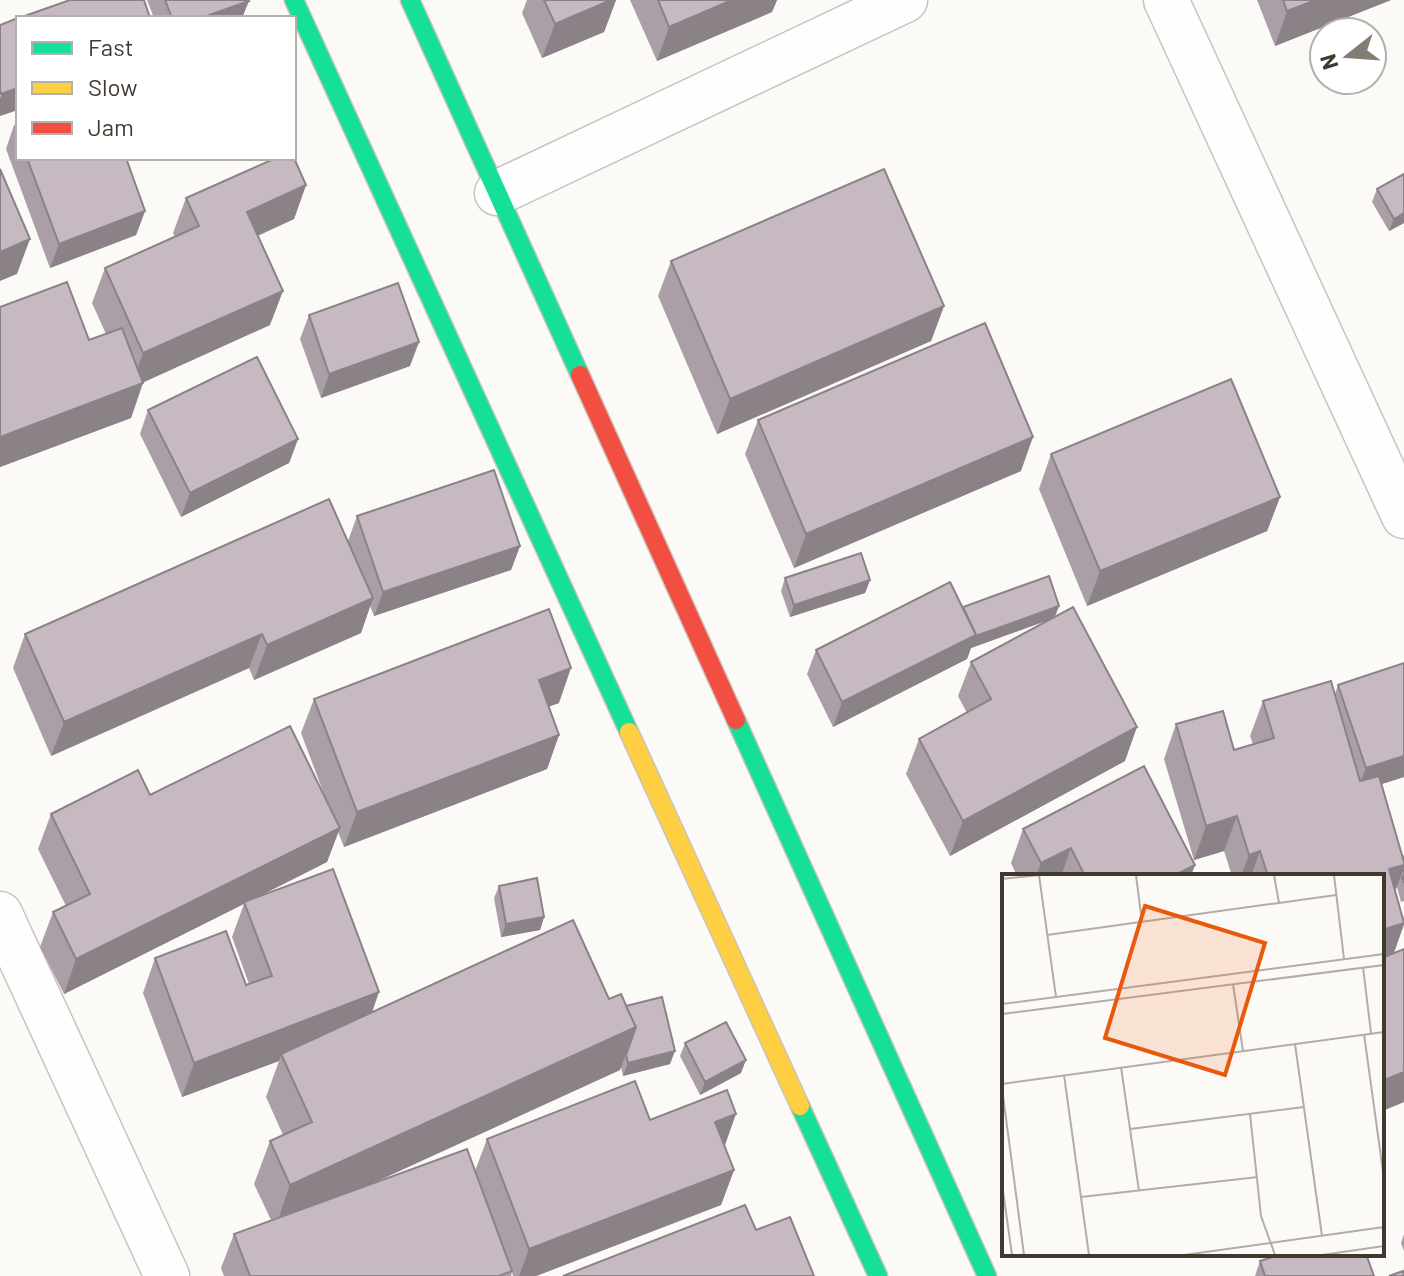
<svg xmlns="http://www.w3.org/2000/svg" width="1404" height="1276" viewBox="0 0 1404 1276" font-family="Barlow,sans-serif">
	<rect width="100%" height="100%" fill="#fcfaf7"/>
	<g fill="none" stroke-linecap="round" stroke-linejoin="round">
		<defs>
			<g id="street">
				<polyline points="1166,0 1404,516"/>
				<polyline points="497,193 905,0"/>
				<polyline points="0,914 167,1276"/>
			</g>
			<g id="fast">
				<polyline points="294,0 629,732"/>
				<polyline points="410,0 580,375"/>
				<polyline points="736,720 987,1276"/>
				<polyline points="800,1106 878,1276"/>
			</g>
			<polyline id="slow" points="629,732 800,1106"/>
			<polyline id="jam" points="580,375 736,720"/>
		</defs>
		<use href="#street" stroke="#c8c3bd" stroke-width="47"/>
		<use href="#fast" stroke="#c8c3bd" stroke-width="21"/>
		<use href="#slow" stroke="#c8c3bd" stroke-width="21"/>
		<use href="#jam" stroke="#c8c3bd" stroke-width="21"/>
		<use href="#street" stroke="#fffefe" stroke-width="44"/>
		<use href="#fast" stroke="#16e098" stroke-width="18"/>
		<use href="#slow" stroke="#ffcf43" stroke-width="18"/>
		<use href="#jam" stroke="#f24e42" stroke-width="18"/>
	</g>
	<g fill="#aa9fa7">
		<polygon points="147,0 248,0 242,18 154,18"/>
		<polygon points="527,0 616,0 604,32 542,58 522,13"/>
		<polygon points="630,0 777,0 772,12 657,61"/>
		<polygon points="1257,0 1391,0 1275,46"/>
		<polygon points="18,124 18,158 126,158 145,211 136,235 50,268 6,149 14,125"/>
		<polygon points="1404,174 1404,223 1389,231 1372,202 1377,189"/>
		<polygon points="306,185 294,219 258,236 270,325 143,382 131,418 0,467 0,307 89,340 106,334 92,303 105,268 175,237 173,233 186,198"/>
		<polygon points="671,261 944,306 931,341 717,434 658,296"/>
		<polygon points="309,315 410,366 321,398 300,339"/>
		<polygon points="148,410 298,439 289,463 181,517 140,434"/>
		<polygon points="758,420 1021,471 794,568 745,454"/>
		<polygon points="1051,454 1280,497 1267,531 1087,606 1039,489"/>
		<polygon points="357,516 520,546 511,570 374,616 370,606 361,633 254,680 249,668 51,756 13,668 25,634 348,541"/>
		<polygon points="785,578 870,580 865,593 790,617 781,591"/>
		<polygon points="1059,606 1055,617 1125,761 950,856 906,774 919,739 967,713 958,696 971,662 1046,621 971,648 967,659 833,727 807,674 816,650 963,607"/>
		<polygon points="1404,663 1404,777 1381,784 1402,856 1404,855 1404,901 1401,902 1397,887 1395,891 1404,921 1404,925 1394,953 1404,1102 1382,1111 1382,876 1232,876 1224,851 1194,860 1164,759 1176,724 1234,750 1253,744 1250,736 1263,701 1335,694 1338,685"/>
		<polygon points="314,699 559,703 549,706 559,735 547,769 344,847 338,832 327,862 256,898 372,1012 609,999 626,1006 670,1064 623,1076 621,1067 620,1070 370,1184 475,1171 487,1139 650,1120 724,1146 734,1170 721,1205 536,1276 513,1276 512,1272 511,1276 224,1276 221,1268 234,1234 271,1220 254,1184 270,1141 283,1135 266,1097 279,1061 182,1097 143,993 155,958 246,985 249,984 232,937 244,904 64,994 40,947 53,912 66,906 38,849 51,814 150,795 327,802 301,733"/>
		<polygon points="1023,829 1173,876 1017,876 1011,863"/>
		<polygon points="499,886 544,917 540,930 501,937 494,898"/>
		<polygon points="685,1043 741,1073 700,1095 680,1056"/>
		<polygon points="1404,1234 1404,1251 1401,1243"/>
		<polygon points="1260,1261 1374,1276 1255,1276"/>
	</g>
	<g fill="#8b8288">
		<polygon points="611,0 616,0 604,32 542,58 555,24"/>
		<polygon points="732,0 777,0 772,12 657,61 669,27"/>
		<polygon points="1316,0 1391,0 1275,46 1287,11"/>
		<polygon points="249,1 242,18 201,18"/>
		<polygon points="18,88 18,110 0,116 0,98 1,94"/>
		<polygon points="306,185 294,219 234,246 247,212"/>
		<polygon points="145,211 136,235 50,268 59,244"/>
		<polygon points="1404,213 1404,223 1389,231 1394,219"/>
		<polygon points="30,239 17,274 0,281 0,252"/>
		<polygon points="283,291 270,325 131,388 143,353"/>
		<polygon points="944,306 931,341 717,434 730,399"/>
		<polygon points="419,342 410,366 321,398 329,374"/>
		<polygon points="143,383 131,418 0,467 0,437"/>
		<polygon points="1033,437 1021,471 794,568 806,534"/>
		<polygon points="298,439 289,463 181,517 190,493"/>
		<polygon points="1280,497 1267,531 1087,606 1100,571"/>
		<polygon points="520,546 511,570 374,616 383,592"/>
		<polygon points="870,580 865,593 790,617 794,605"/>
		<polygon points="373,598 361,633 254,680 267,645"/>
		<polygon points="1059,606 1054,618 971,648 967,659 833,727 842,702 976,635"/>
		<polygon points="262,634 249,668 51,756 64,722"/>
		<polygon points="571,668 559,703 526,715 539,680"/>
		<polygon points="1137,727 1125,761 950,856 963,821"/>
		<polygon points="559,735 547,769 344,847 357,812"/>
		<polygon points="1404,756 1404,777 1357,792 1366,768"/>
		<polygon points="1237,816 1224,851 1194,860 1206,826"/>
		<polygon points="340,828 327,862 64,994 76,959"/>
		<polygon points="1071,848 1061,876 1036,876 1041,863"/>
		<polygon points="1260,851 1251,876 1241,876 1249,855"/>
		<polygon points="1195,865 1191,876 1173,876"/>
		<polygon points="1404,865 1404,867 1392,899 1389,869"/>
		<polygon points="544,917 540,930 501,937 506,924"/>
		<polygon points="1404,923 1392,958 1382,961 1382,930"/>
		<polygon points="379,992 367,1027 281,1054 279,1061 182,1097 194,1063"/>
		<polygon points="636,1027 620,1070 275,1228 290,1185"/>
		<polygon points="675,1051 670,1064 623,1076 628,1063"/>
		<polygon points="746,1060 741,1073 700,1095 705,1082"/>
		<polygon points="1404,1072 1404,1102 1382,1111 1382,1081"/>
		<polygon points="736,1114 724,1148 715,1122"/>
		<polygon points="734,1170 721,1205 536,1276 519,1276 529,1249"/>
	</g>
	<g fill="#c6b9c2" stroke="#8b8288" stroke-width="2">
		<polygon points="70,0 144,0 150,18 19,18"/>
		<polygon points="165,0 248,0 249,1 201,18 172,18"/>
		<polygon points="544,0 611,0 555,24"/>
		<polygon points="658,0 732,0 669,27"/>
		<polygon points="1283,0 1316,0 1287,11"/>
		<polygon points="18,18 18,88 1,94 0,90 0,25"/>
		<polygon points="27,158 126,158 145,211 59,244"/>
		<polygon points="276,158 294,158 306,185 247,212 283,291 143,353 105,268 199,226 186,198"/>
		<polygon points="0,169 30,239 0,252"/>
		<polygon points="884,169 944,306 730,399 671,261"/>
		<polygon points="1404,174 1404,213 1394,219 1377,189"/>
		<polygon points="67,282 89,340 122,328 143,383 0,437 0,307"/>
		<polygon points="398,283 419,342 329,374 309,315"/>
		<polygon points="985,323 1033,437 806,534 758,420"/>
		<polygon points="257,357 298,439 190,493 148,410"/>
		<polygon points="1231,379 1280,497 1100,571 1051,454"/>
		<polygon points="494,470 520,546 383,592 357,516"/>
		<polygon points="329,499 373,598 267,645 262,634 64,722 25,634"/>
		<polygon points="861,553 870,580 794,605 785,578"/>
		<polygon points="1049,576 1059,606 973,637 976,635 963,607"/>
		<polygon points="950,582 976,635 842,702 816,650"/>
		<polygon points="1073,607 1137,727 963,821 919,739 991,699 971,662"/>
		<polygon points="549,609 571,668 539,680 559,735 357,812 314,699"/>
		<polygon points="1404,663 1404,756 1366,768 1338,685"/>
		<polygon points="1331,681 1360,781 1379,776 1404,862 1404,865 1389,869 1404,923 1382,930 1382,876 1268,876 1260,851 1249,855 1237,816 1206,826 1176,724 1223,711 1234,750 1274,738 1263,701"/>
		<polygon points="290,726 340,828 76,959 53,912 90,894 51,814 138,770 150,795"/>
		<polygon points="1144,766 1195,865 1173,876 1085,876 1071,848 1041,863 1023,829"/>
		<polygon points="1404,867 1404,883 1401,874"/>
		<polygon points="333,869 379,992 194,1063 155,958 226,931 246,985 272,976 244,902"/>
		<polygon points="537,878 544,917 506,924 499,886"/>
		<polygon points="573,920 609,999 621,994 636,1027 290,1185 270,1141 312,1122 281,1054"/>
		<polygon points="1404,949 1404,1072 1382,1081 1382,958"/>
		<polygon points="662,997 675,1051 628,1063 626,1055 636,1027 626,1006"/>
		<polygon points="726,1022 746,1060 705,1082 685,1043"/>
		<polygon points="635,1081 650,1120 727,1090 736,1114 715,1122 734,1170 529,1249 487,1139"/>
		<polygon points="467,1149 512,1271 499,1276 250,1276 234,1234"/>
		<polygon points="745,1205 756,1230 790,1217 814,1276 563,1276"/>
		<polygon points="1282,1254 1366,1254 1374,1276 1265,1276 1260,1261"/>
		<polygon points="1403,1271 1404,1276 1389,1276"/>
	</g>
	<g transform="translate(1002 874)">
		<rect width="382" height="382" fill="#fcfaf7"/>
		<path fill="none" stroke="#b2ada7" stroke-width="2" d="M 37,1 L 54,123M 134,1 L 140,48M 272,1 L 277,29M 332,1 L 342,85M 0,5 L 37,1M 45,61 L 334,21M 361,93 L 369,159M 231,110 L 241,177M 0,130 L 382,80M 0,140 L 382,91M 362,160 L 382,305M 293,170 L 320,362M 119,193 L 137,317M 62,201 L 87,381M 0,210 L 382,158M 0,214 L 22,381M 248,240 L 259,342 L 273,381M 128,255 L 302,233M 0,310 L 10,381M 79,323 L 256,303M 182,381 L 382,353M 320,381 L 382,372"/>
		<path fill="#e8590c" fill-opacity="0.15" stroke="#e8590c" stroke-width="4" d="M 143,32 L 263,69 L 223,201 L 103,164 Z"/>
		<rect width="382" height="382" fill="none" stroke="#42392e" stroke-width="4"/>
	</g>
	<rect x="16" y="16" width="280" height="144" fill="#ffffff" stroke="#b3b0ab" stroke-width="2"/>
	<rect x="32" y="42" width="40" height="12" fill="#16e098" stroke="#b3b0ab" stroke-width="2"/>
	<text x="88" y="56" font-size="24" fill="#42392e">Fast</text>
	<rect x="32" y="82" width="40" height="12" fill="#ffcf43" stroke="#b3b0ab" stroke-width="2"/>
	<text x="88" y="96" font-size="24" fill="#42392e">Slow</text>
	<rect x="32" y="122" width="40" height="12" fill="#f24e42" stroke="#b3b0ab" stroke-width="2"/>
	<text x="88" y="136" font-size="24" fill="#42392e">Jam</text>
	<g transform="translate(1348 56) rotate(253)"><circle r="38" fill="#ffffff" stroke="#b3b0ab" stroke-width="2"/>
	<path d="M0-6L14 30L0 20L-14 30Z" fill="#837d74"/>
	<text y="-12" font-size="22" font-weight="bold" text-anchor="middle" fill="#42392e">N</text>
	</g>
</svg>
